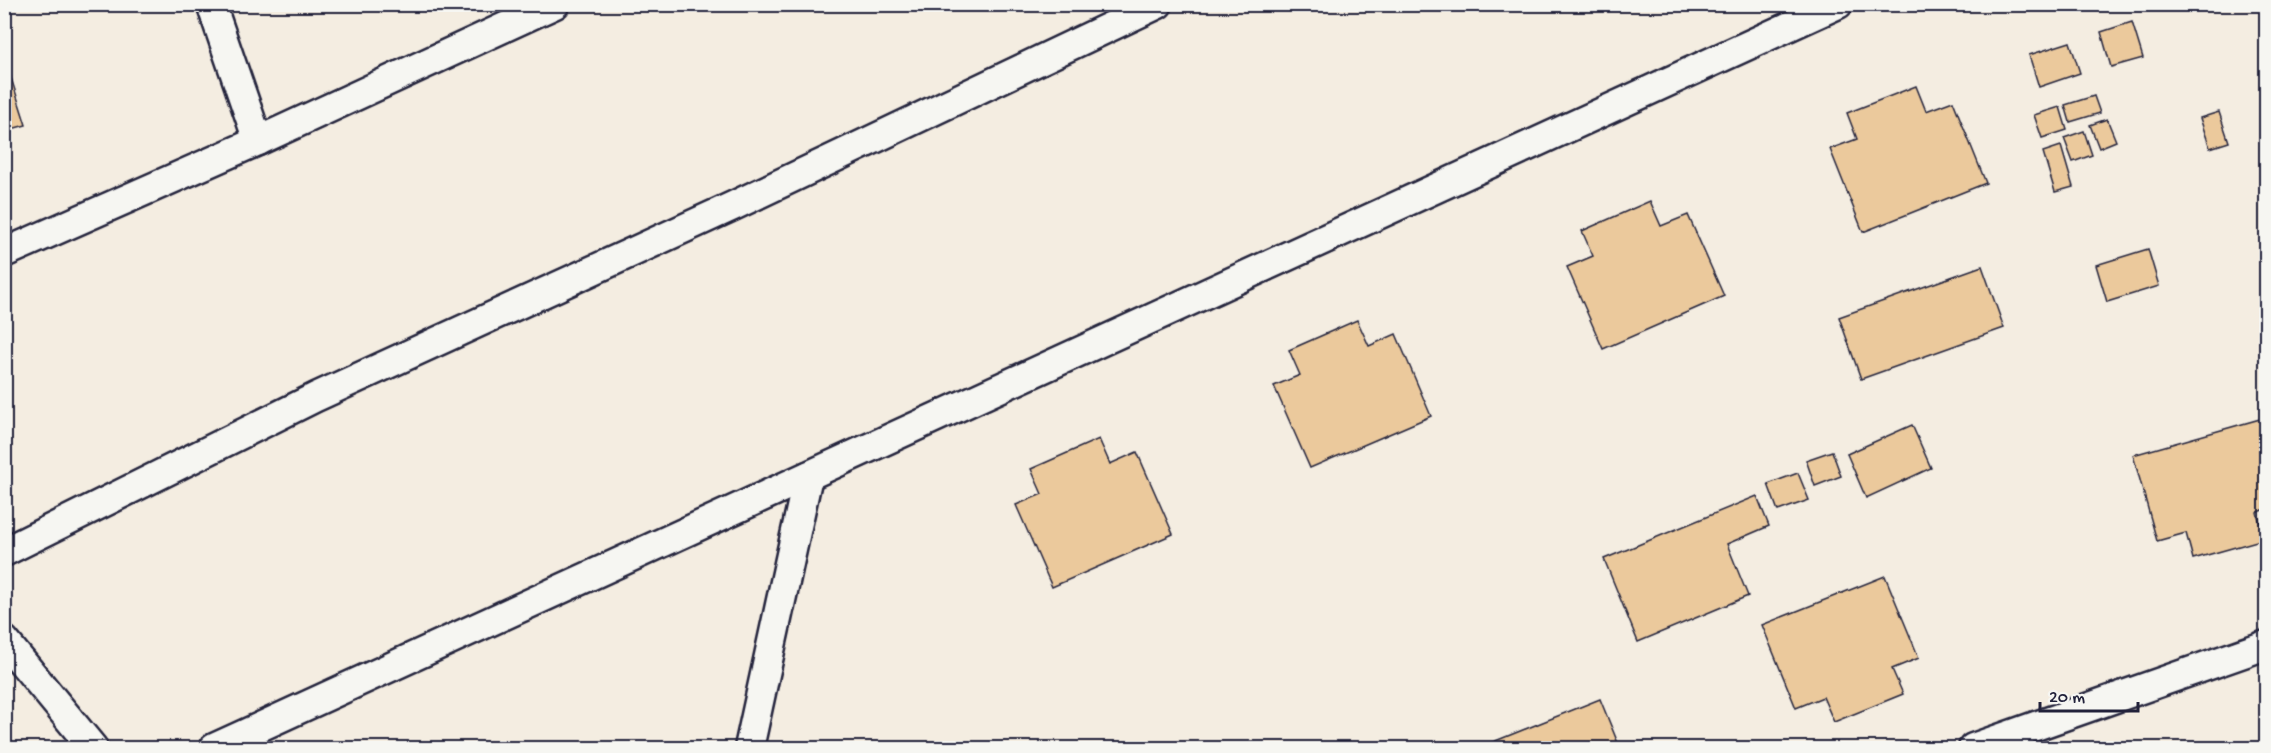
<svg xmlns="http://www.w3.org/2000/svg" width="2271" height="753" viewBox="0 0 2271 753" font-family="'Gochi Hand',sans-serif">
	<rect width="100%" height="100%" fill="#f4ede1"/>
	<filter id="ink" filterUnits="userSpaceOnUse"><feTurbulence type="fractalNoise" baseFrequency=".0167" numOctaves="2"/><feDisplacementMap in="SourceGraphic" scale="12" xChannelSelector="R" yChannelSelector="G"/><feConvolveMatrix kernelMatrix="1 2 1 2 8 2 1 2 1" color-interpolation-filters="sRGB"/></filter>
	<g filter="url(#ink)">
		<g fill="#ebc99c" stroke="#22223b" stroke-width="1.5">
			<polygon points="2132,22 2143,58 2111,67 2101,32"/>
			<polygon points="2070,42 2080,73 2039,87 2029,55"/>
			<polygon points="4,56 26,125 4,131"/>
			<polygon points="1916,86 1926,111 1953,101 1986,183 1863,232 1830,149 1857,139 1847,113"/>
			<polygon points="2094,96 2100,113 2070,122 2065,105"/>
			<polygon points="2060,107 2067,130 2042,138 2034,115"/>
			<polygon points="2219,112 2229,142 2210,148 2200,118"/>
			<polygon points="2107,119 2116,141 2099,148 2090,125"/>
			<polygon points="2084,131 2092,155 2073,162 2064,138"/>
			<polygon points="2061,146 2073,187 2055,192 2043,152"/>
			<polygon points="1650,201 1661,226 1688,215 1724,296 1603,349 1567,267 1593,256 1582,231"/>
			<polygon points="2148,249 2159,286 2107,302 2096,265"/>
			<polygon points="1982,266 2004,328 1861,379 1839,317"/>
			<polygon points="1357,320 1369,346 1396,334 1431,416 1310,468 1274,386 1300,375 1289,350"/>
			<polygon points="2260,419 2266,442 2266,509 2257,512 2264,539 2193,559 2186,533 2157,541 2133,455"/>
			<polygon points="1912,425 1931,468 1866,498 1847,454"/>
			<polygon points="1099,439 1110,464 1137,452 1173,534 1052,587 1016,505 1042,494 1031,469"/>
			<polygon points="1832,451 1841,476 1815,486 1806,460"/>
			<polygon points="1798,473 1809,500 1778,511 1768,484"/>
			<polygon points="1757,496 1769,526 1727,544 1748,596 1638,642 1604,559"/>
			<polygon points="1885,576 1919,658 1892,669 1903,694 1834,722 1823,697 1796,708 1762,625"/>
			<polygon points="1600,699 1620,748 1478,748"/>
		</g>
		<g fill="none" stroke-linecap="round" stroke-linejoin="round">
			<defs>
				<g id="street">
					<polyline points="211,4 258,141"/>
					<polyline points="4,253 258,141 555,4"/>
					<polyline points="4,552 316,397 733,206 1158,4"/>
					<polyline points="4,640 93,748"/>
					<polyline points="214,748 1838,4"/>
					<polyline points="749,748 808,476"/>
					<polyline points="1973,748 2266,645"/>
				</g>
			</defs>
			<use href="#street" stroke="#22223b" stroke-width="33"/>
			<use href="#street" stroke="#f6f6f2" stroke-width="28"/>
		</g>
	</g>
	<rect width="2271" height="753" fill="none" stroke="#f6f6f2" stroke-width="24"/>
	<rect x="12" y="12" width="2247" height="729" fill="none" stroke="#22223b" stroke-width="2" filter="url(#ink)"/>
	<path d="M2040 702v9h98v-9" fill="none" stroke="#22223b" stroke-width="3"/>
	<text x="2049" y="702" font-size="18" fill="#22223b" stroke="#f6f6f2" stroke-width="4.5" paint-order="stroke">20 m</text>
</svg>
